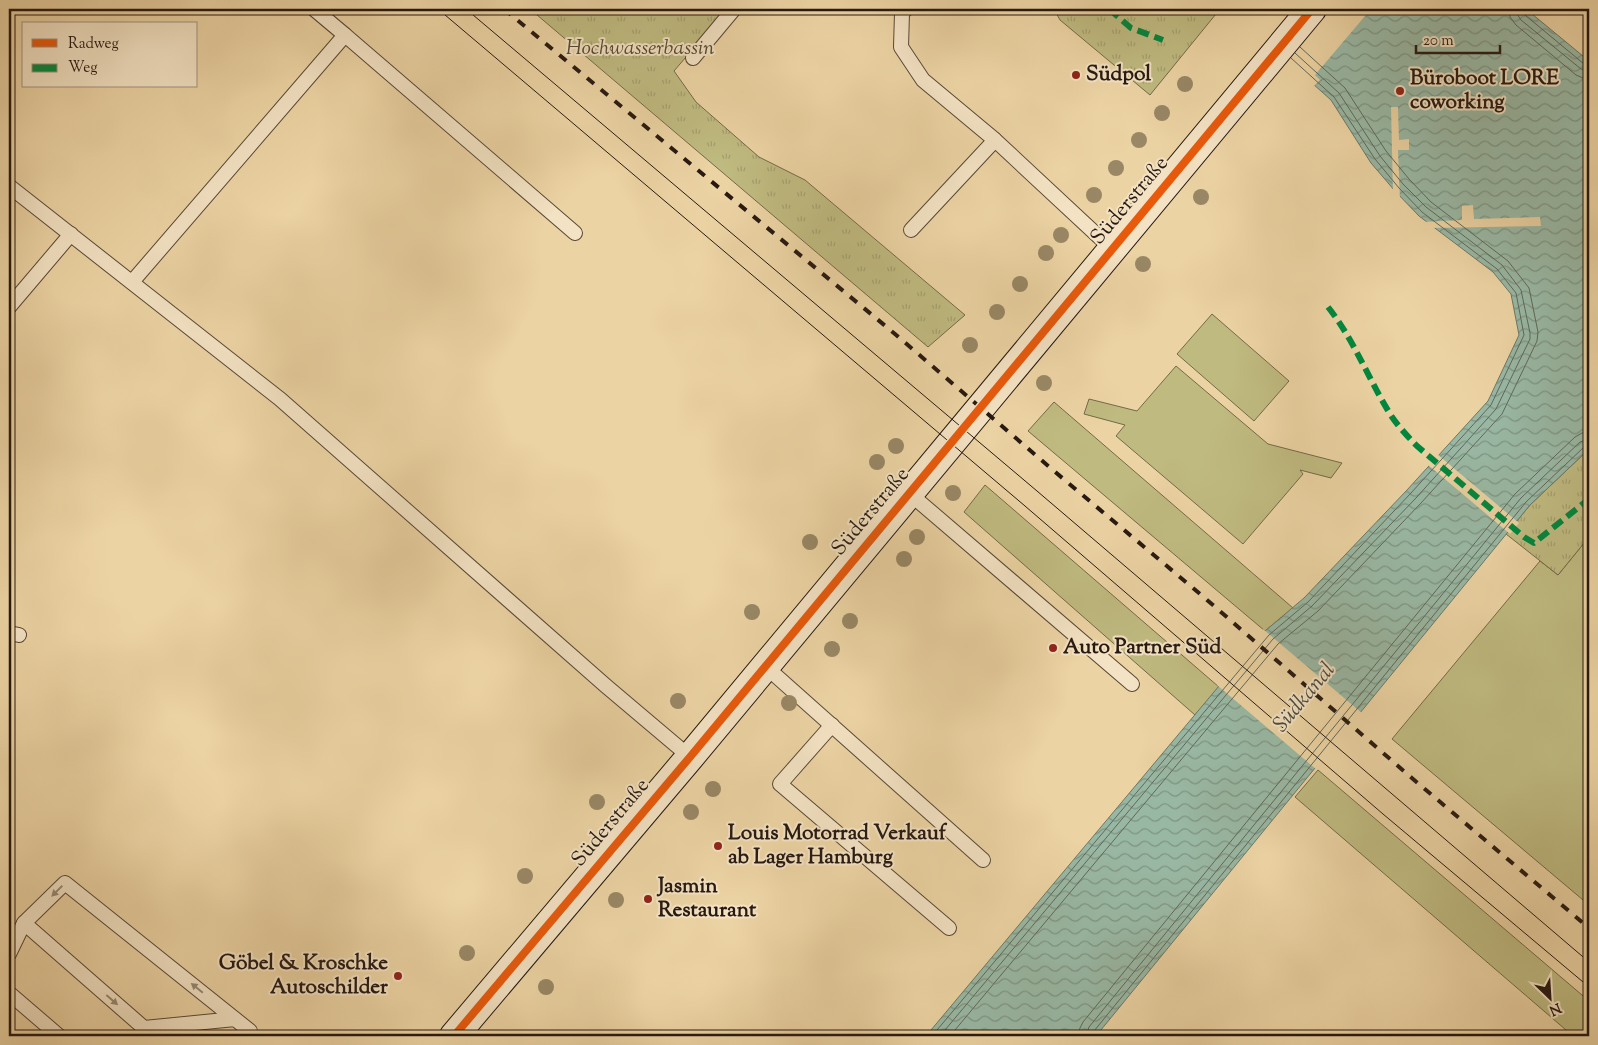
<svg xmlns="http://www.w3.org/2000/svg" width="1598" height="1045" viewBox="0 0 1598 1045" font-family="'Sorts Mill Goudy',serif">
	<defs>
		<pattern id="park-tufts" width="24" height="20" patternUnits="userSpaceOnUse" patternTransform="scale(1.25)"><rect width="24" height="20" fill="#bfba80"/><path d="M3 7l-1-3M5 7V3M7 7l1-3M15 17l-1-3M17 17v-4M19 17l1-3" fill="none" stroke="#a49f6e"/></pattern>
		<pattern id="water-waves" width="16" height="10" patternUnits="userSpaceOnUse" patternTransform="scale(1.25)"><rect width="16" height="10" fill="#99b8a4"/><path d="M0 5q4-4 8 0t8 0" fill="none" stroke="#7d9584"/></pattern>
	</defs>
	<rect width="100%" height="100%" fill="#ecd3a3"/>
	<filter id="stains"><feTurbulence type="fractalNoise" baseFrequency=".004" numOctaves="4"/><feColorMatrix values="0 0 0 0 .2 0 0 0 0 .09 0 0 0 0 .02 0 0 0 .5 -.17"/></filter>
	<radialGradient id="worn" r=".72"><stop offset=".6" stop-color="#630" stop-opacity="0"/><stop offset="1" stop-color="#630" stop-opacity=".3"/></radialGradient>
	<g fill="#bfba80" stroke="#736a48">
		<polygon points="1212,314 1289,381 1254,421 1177,354"/>
		<polygon points="1176,366 1268,444 1342,463 1331,478 1300,470 1303,474 1243,544 1116,436 1125,425 1084,414 1089,399 1137,411"/>
		<polygon points="1054,402 1293,608 1265,631 1028,431"/>
		<polygon points="985,485 1219,687 1195,715 964,512"/>
		<polygon points="1589,537 1589,905 1392,739 1540,561 1558,575"/>
		<polygon points="1318,770 1589,1001 1589,1036 1573,1036 1295,797"/>
	</g>
	<g fill="url(#park-tufts)" stroke="#736a48">
		<polygon points="530,9 727,9 674,71 696,102 759,157 805,180 965,315 928,347"/>
		<polygon points="1054,9 1220,9 1150,95 1060,20"/>
		<polygon points="1589,449 1589,537 1558,575 1506,534 1530,505"/>
	</g>
	<polygon fill="url(#water-waves)" stroke="#6b7869" points="1229,9 1526,9 1589,61 1589,449 1530,505 1096,1036 926,1036 1265,631 1304,598 1407,490 1488,401 1519,335 1511,294 1493,272 1419,216 1395,191 1371,163 1331,100"/>
	<g fill="#ecd3a3">
		<polygon points="1227,9 1371,9 1315,75 1320,80 1313,87"/>
		<polygon points="1391,107 1398,107 1399,140 1409,139 1409,150 1398,150 1400,200 1393,193"/>
		<polygon points="1473,205 1474,219 1540,217 1541,226 1431,228 1422,222 1462,220 1462,206"/>
		<polygon points="1437,454 1519,523 1510,534 1427,464"/>
		<polygon points="1263,629 1363,714 1317,770 1217,685"/>
	</g>
	<g fill="none" stroke-linecap="round" stroke-linejoin="round">
		<g stroke="#60685a" stroke-width="1">
			<polyline points="1509,9 1510,17 1516,25 1576,75 1583,78 1589,79"/>
			<polyline points="1517,9 1517,14 1521,20 1581,69 1589,71"/>
			<polyline points="1523,9 1525,15 1584,64 1589,65"/>
			<polyline points="932,1036 1269,635 1308,602 1411,493 1491,405 1524,335 1516,293 1497,269 1422,212 1399,188 1375,159 1334,97 1291,58"/>
			<polyline points="940,1036 1273,639 1312,606 1416,498 1496,409 1530,339 1530,333 1521,290 1502,265 1426,207 1403,184 1380,156 1339,93 1295,53"/>
			<polyline points="950,1036 1278,644 1318,611 1421,503 1502,414 1537,341 1538,332 1529,288 1508,261 1431,202 1409,179 1386,151 1345,88 1300,47"/>
			<polyline points="1078,1036 1080,1028 1083,1022 1515,494 1575,437 1582,433 1589,432"/>
			<polyline points="1086,1036 1089,1027 1521,498 1580,442 1589,439"/>
			<polyline points="1092,1036 1094,1031 1526,502 1584,447 1589,446"/>
		</g>
		<defs>
			<g id="service">
				<polyline points="314,9 345,35"/>
				<polyline points="906,9 902,13 901,47 923,80 995,140 1112,249"/>
				<polyline points="693,58 734,9"/>
				<polyline points="9,186 280,399 606,686 690,757"/>
				<polyline points="911,230 995,140"/>
				<polyline points="132,282 345,35 575,233"/>
				<polyline points="9,307 71,234"/>
				<polyline points="909,493 1132,684"/>
				<polyline points="9,633 19,635"/>
				<polyline points="765,666 983,860"/>
				<polyline points="832,725 780,784 949,928"/>
				<polyline points="9,954 24,923"/>
				<polyline points="9,993 59,1036"/>
				<polyline points="235,1019 144,1028 24,923 65,883 250,1031 249,1036"/>
			</g>
			<polyline id="secondary" points="454,1036 690,757 1312,9"/>
		</defs>
		<use href="#service" stroke="#584836" stroke-width="16"/>
		<use href="#secondary" stroke="#271911" stroke-width="30"/>
		<use href="#service" stroke="#f3e2c3" stroke-width="14"/>
		<use href="#secondary" stroke="#f3e2c3" stroke-width="28"/>
		<g stroke="#271911" stroke-width="1">
			<polyline points="438,9 1025,506 1383,814 1589,987"/>
			<polyline points="466,9 1037,491 1589,962"/>
		</g>
		<polyline stroke="#271911" stroke-width="4" stroke-dasharray="9 9" stroke-linecap="butt" points="504,9 895,334 1054,471 1206,599 1413,779 1589,928"/>
		<g stroke="#00873e" stroke-width="6" stroke-dasharray="12 6" stroke-linecap="butt">
			<polyline points="1109,9 1131,28 1163,40"/>
			<path d="M 1328,307 C 1355,341 1369,381 1392,417 C 1399,427 1408,437 1417,446 L 1524,537 L 1534,543 L 1589,499"/>
		</g>
		<defs>
			<polyline id="cycleway" points="454,1036 690,757 1312,9"/>
		</defs>
		<use href="#cycleway" stroke="#f3e2c3" stroke-width="11"/>
		<use href="#cycleway" stroke="#e8590c" stroke-width="8"/>
	</g>
	<g fill="#998765">
		<circle cx="1185" cy="84" r="8"/>
		<circle cx="1162" cy="113" r="8"/>
		<circle cx="1139" cy="140" r="8"/>
		<circle cx="1116" cy="168" r="8"/>
		<circle cx="1094" cy="195" r="8"/>
		<circle cx="1201" cy="197" r="8"/>
		<circle cx="1061" cy="235" r="8"/>
		<circle cx="1046" cy="253" r="8"/>
		<circle cx="1143" cy="264" r="8"/>
		<circle cx="1020" cy="284" r="8"/>
		<circle cx="997" cy="312" r="8"/>
		<circle cx="970" cy="345" r="8"/>
		<circle cx="1044" cy="383" r="8"/>
		<circle cx="896" cy="446" r="8"/>
		<circle cx="877" cy="462" r="8"/>
		<circle cx="953" cy="493" r="8"/>
		<circle cx="917" cy="537" r="8"/>
		<circle cx="810" cy="542" r="8"/>
		<circle cx="904" cy="559" r="8"/>
		<circle cx="752" cy="612" r="8"/>
		<circle cx="850" cy="621" r="8"/>
		<circle cx="832" cy="649" r="8"/>
		<circle cx="678" cy="701" r="8"/>
		<circle cx="789" cy="703" r="8"/>
		<circle cx="713" cy="789" r="8"/>
		<circle cx="597" cy="802" r="8"/>
		<circle cx="691" cy="812" r="8"/>
		<circle cx="525" cy="876" r="8"/>
		<circle cx="616" cy="900" r="8"/>
		<circle cx="467" cy="953" r="8"/>
		<circle cx="546" cy="987" r="8"/>
	</g>
	<defs><path id="oneway-solid" d="M-6-.8H1V-3.2L6.5 0L1 3.2V.8H-6Z" transform="scale(1.25)"/></defs>
	<g fill="#978873">
		<use href="#oneway-solid" transform="translate(57 891) rotate(135)"/>
		<use href="#oneway-solid" transform="translate(197 988) rotate(-141)"/>
		<use href="#oneway-solid" transform="translate(112 1000) rotate(41)"/>
	</g>
	<g fill="#8f2418" stroke="#f3e2c3" stroke-width="2">
		<circle cx="1076" cy="75" r="5"/>
		<circle cx="1400" cy="91" r="5"/>
		<circle cx="1053" cy="648" r="5"/>
		<circle cx="718" cy="846" r="5"/>
		<circle cx="648" cy="899" r="5"/>
		<circle cx="398" cy="976" r="5"/>
	</g>
	<g text-anchor="middle" dominant-baseline="central" stroke-width="4" stroke-linejoin="round" paint-order="stroke">
		<g font-size="21" font-style="italic" fill="#554932" stroke="#f3e2c3">
			<text x="640" y="49">Hochwasserbassin</text>
		</g>
		<g font-size="21" font-weight="bold" fill="#271911" stroke="#f3e2c3" text-anchor="start">
			<text x="1086" y="75">Südpol</text>
			<text x="1410" y="79">Büroboot LORE<tspan x="1410" dy="24">coworking</tspan></text>
			<text x="1063" y="648">Auto Partner Süd</text>
			<text x="728" y="834">Louis Motorrad Verkauf<tspan x="728" dy="24">ab Lager Hamburg</tspan></text>
			<text x="658" y="887">Jasmin<tspan x="658" dy="24">Restaurant</tspan></text>
			<text x="388" y="964" text-anchor="end">Göbel &amp; Kroschke<tspan x="388" dy="24">Autoschilder</tspan></text>
		</g>
		<g font-size="21" fill="#271911" stroke="#f3e2c3">
			<text transform="translate(1130 201) rotate(-50)">Süderstraße</text>
			<text transform="translate(871 512) rotate(-50)">Süderstraße</text>
			<text transform="translate(611 823) rotate(-50)">Süderstraße</text>
		</g>
		<g font-size="22" font-style="italic" fill="#49493d" stroke="#f3e2c3">
			<text transform="translate(1305 698) rotate(-50)">Südkanal</text>
		</g>
	</g>
	<rect width="1598" height="1045" fill="none" stroke="#ecd3a3" stroke-width="30"/>
	<rect x="10" y="10" width="1578" height="1025" fill="none" stroke="#271911" stroke-width="2.5"/>
	<rect x="15" y="15" width="1568" height="1015" fill="none" stroke="#271911"/>
	<rect x="22" y="22" width="175" height="65" fill="#f3e2c3" stroke="#a1927c"/>
	<rect x="32" y="39" width="25" height="8" fill="#e8590c" stroke="#a1927c"/>
	<text x="68" y="48" font-size="15" fill="#271911">Radweg</text>
	<rect x="32" y="64" width="25" height="8" fill="#00873e" stroke="#a1927c"/>
	<text x="68" y="72" font-size="15" fill="#271911">Weg</text>
	<g transform="translate(1550 998) rotate(155)" stroke="#f3e2c3" stroke-width="4" paint-order="stroke">
	<path d="M0-4L9 19L0 12L-9 19Z" fill="#271911"/>
	<text y="-8" font-size="14" font-weight="bold" text-anchor="middle" fill="#271911">N</text>
	</g>
	<path d="M1416 45v8h84v-8" fill="none" stroke="#271911" stroke-width="2.5"/>
	<text x="1423" y="45" font-size="15" fill="#271911" stroke="#f3e2c3" stroke-width="4" paint-order="stroke">20 m</text>
	<rect width="100%" height="100%" filter="url(#stains)"/>
	<rect width="100%" height="100%" fill="url(#worn)"/>
</svg>
